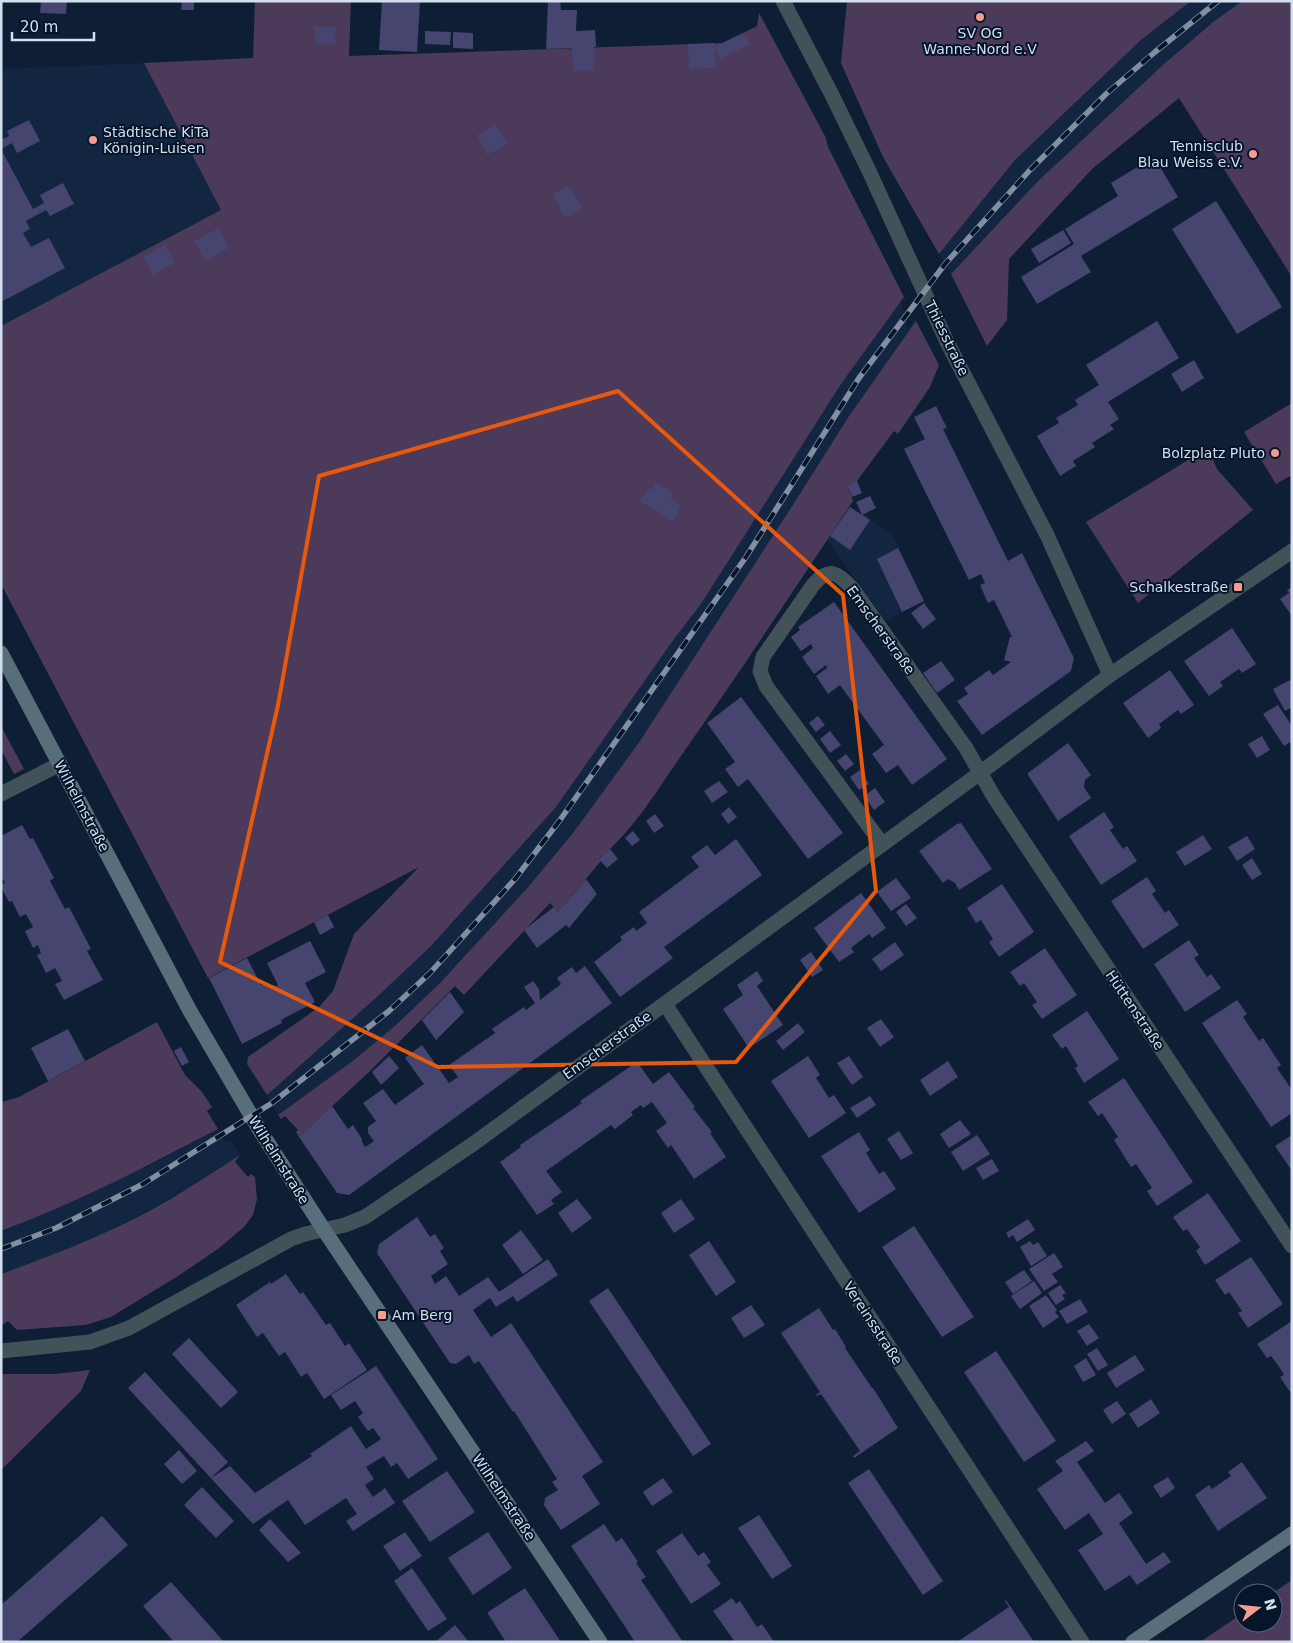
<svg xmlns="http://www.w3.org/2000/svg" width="1293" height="1643" viewBox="0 0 1293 1643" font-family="'DejaVu Sans',sans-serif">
	<rect width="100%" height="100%" fill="#0e1e34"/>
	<g fill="#122642">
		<polygon points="1191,1 1242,1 1212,23 1164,64 1038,181 951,274 939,254 1015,160 1141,40"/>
		<polygon points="144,63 221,210 1,326 1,69"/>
		<polygon points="901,301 908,329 915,319 916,321 849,416 798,497 640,741 573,833 529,886 441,982 396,1025 354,1060 278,1115 267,1095 378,996 431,946 556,807 674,639 701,604 841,384"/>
		<polygon points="850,507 871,519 893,536 924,601 885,621 827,540"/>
		<polygon points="218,1129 226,1143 231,1140 240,1155 168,1200 109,1231 63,1252 1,1274 1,1231 152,1164"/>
	</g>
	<g fill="#4c3a5a">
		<polygon points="255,1 351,1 349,56 723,43 757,26 759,13 826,138 828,147 904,297 841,384 701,604 674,639 556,807 431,946 378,996 267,1095 247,1064 248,1057 319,1007 333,991 354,934 419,867 208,978 1,584 1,326 221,210 144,63 253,58"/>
		<polygon points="847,1 1191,1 1141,40 1015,160 939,254 883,157 841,63"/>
		<polygon points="1242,1 1292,1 1292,277 1179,98 1092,169 1009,259 1007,320 987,346 951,274 1038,181 1164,64 1212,23"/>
		<path d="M 916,321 L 939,365 L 930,387 L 898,434 L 894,431 L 857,481 L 847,485 L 853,501 C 799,582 746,663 690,743 C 662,782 637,827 599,859 L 601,861 L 558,912 L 550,903 L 464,995 L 455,986 L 370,1071 L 299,1137 L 296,1132 L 298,1130 L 285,1116 L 281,1119 L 278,1115 L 354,1060 L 396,1025 L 441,982 L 529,886 L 573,833 L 640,741 L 798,497 L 849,416 Z"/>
		<polygon points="1292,403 1292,475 1276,484 1244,432"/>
		<polygon points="1208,448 1217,469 1253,510 1138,603 1086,522"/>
		<polygon points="1,726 24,769 14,774 3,753 1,753"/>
		<path d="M 157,1022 L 185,1075 L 202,1092 L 212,1107 L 207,1111 L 218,1129 C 147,1166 76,1203 1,1231 L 1,1102 L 19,1097 Z"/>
		<path d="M 240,1155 L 235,1162 L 248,1177 L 251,1174 L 255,1177 L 257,1199 L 253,1215 L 244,1227 L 218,1249 L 178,1276 L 111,1317 L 86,1325 L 17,1330 L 8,1321 L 1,1326 L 1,1274 C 59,1253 116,1231 169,1200 C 193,1185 217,1170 240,1155 Z"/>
		<polygon points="90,1370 81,1391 1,1470 1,1374 55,1374"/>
		<polygon points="1292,1580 1292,1642 1200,1642 1243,1613 1243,1623 1273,1623 1273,1593"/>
	</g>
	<g fill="#45456f">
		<polygon points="41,1 67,1 66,14 40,13"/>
		<polygon points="182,1 194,1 194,10 181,10"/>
		<polygon points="382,1 420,1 417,52 379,50"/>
		<polygon points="548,1 560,1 561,10 577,10 576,31 595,30 596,47 594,47 594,70 573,71 572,48 546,49"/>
		<polygon points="315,26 336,27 335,44 315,43"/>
		<polygon points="425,31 451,32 450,45 425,44"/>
		<polygon points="453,32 473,33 473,49 453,48"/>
		<polygon points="743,33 750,44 721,59 714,47 716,68 689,69 688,44 715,43 714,47"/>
		<polygon points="29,120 40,141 17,153 12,143 1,149 1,140 9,136 7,131"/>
		<polygon points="496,124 507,144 487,155 477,135"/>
		<polygon points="1,149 33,209 44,203 40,195 63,183 74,204 50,216 46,210 26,221 30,229 23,233 31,247 49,238 65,268 1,302"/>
		<polygon points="1154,157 1178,197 1081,256 1091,272 1037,304 1021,277 1074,244 1065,229 1118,196 1111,183"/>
		<polygon points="570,186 582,209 565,218 553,194"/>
		<polygon points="1216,201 1282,307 1237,334 1172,229"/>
		<polygon points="219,228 229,248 205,261 194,241"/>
		<polygon points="1063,230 1071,243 1039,263 1031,249"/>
		<polygon points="165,245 175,263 153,275 143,257"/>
		<polygon points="1157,321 1179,358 1108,402 1119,419 1110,425 1114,429 1092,443 1095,447 1073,461 1076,466 1060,476 1037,436 1059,423 1056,418 1078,405 1075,400 1099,385 1086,365"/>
		<polygon points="1194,360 1204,378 1182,392 1171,374"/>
		<polygon points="936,406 947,428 943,429 1008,561 1022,553 1074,658 1071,671 982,735 957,701 968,694 964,688 989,670 993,675 1011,662 1004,660 1010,637 1012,637 994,600 988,603 980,585 985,583 981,574 969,580 904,449 925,439 914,417"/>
		<polygon points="857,481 862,493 852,497 847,485"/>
		<polygon points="656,483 674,493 671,499 681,505 673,521 640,501 648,488 652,490"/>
		<polygon points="870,496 876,508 862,515 870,520 850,550 830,536 850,507 862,515 856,502"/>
		<polygon points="898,548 924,601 902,612 877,559"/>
		<polygon points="1292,587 1292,616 1280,599 1289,593 1287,590"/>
		<polygon points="834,602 947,759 912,785 898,765 886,773 872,754 884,745 840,685 828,694 816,676 827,668 826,665 814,674 802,657 813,648 811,644 801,651 791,637 800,630 798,627"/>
		<polygon points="924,603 936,619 923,629 911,613"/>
		<polygon points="1232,628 1256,664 1242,673 1239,669 1220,682 1223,686 1209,696 1184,661"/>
		<polygon points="941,661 955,680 937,693 923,673"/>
		<polygon points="1170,670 1194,705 1181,714 1178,710 1159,724 1161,728 1148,738 1123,703"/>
		<polygon points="1292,679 1292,707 1285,711 1273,689"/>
		<polygon points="741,697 843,833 808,859 748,779 738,787 725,769 735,762 707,723"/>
		<polygon points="1278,705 1292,726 1292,741 1284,746 1263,714"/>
		<polygon points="818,716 825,725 816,732 809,723"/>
		<polygon points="830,731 841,745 830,753 820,739"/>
		<polygon points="1262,736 1270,750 1257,758 1248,744"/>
		<polygon points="1068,743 1091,775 1085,780 1084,787 1091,798 1058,821 1028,775 1028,773"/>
		<polygon points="846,754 854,764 845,771 837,761"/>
		<polygon points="860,770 869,784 859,790 850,777"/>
		<polygon points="719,781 728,792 712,803 704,791"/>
		<polygon points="875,788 885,802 874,810 864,796"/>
		<polygon points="729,807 737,817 728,824 721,814"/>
		<polygon points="1104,812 1114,827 1110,830 1123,849 1127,846 1137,861 1101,885 1069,836"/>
		<polygon points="655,814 664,826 654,833 646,821"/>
		<polygon points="961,823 992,869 959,890 955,883 948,879 943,883 919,851 957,824"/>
		<polygon points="22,825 30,839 33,838 54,878 50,881 65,909 69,907 91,949 87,951 103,980 64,1000 55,984 62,981 55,968 46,973 37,955 41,953 38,945 33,948 25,931 33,927 26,914 20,917 12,901 9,902 1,887 1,885 5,883 1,876 1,836"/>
		<polygon points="633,831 640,840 632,846 625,838"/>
		<polygon points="1203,835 1212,849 1185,866 1176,852"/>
		<polygon points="1247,836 1255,849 1237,861 1228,847"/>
		<polygon points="736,839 762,875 664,947 673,958 620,997 594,962 622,940 620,937 634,927 636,931 647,923 639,912 699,867 691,857 707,845 715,855"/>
		<polygon points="610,849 618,859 607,868 599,859"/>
		<polygon points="1252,858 1262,874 1252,880 1242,865"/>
		<polygon points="1147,877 1156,891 1152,894 1159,904 1165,913 1169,910 1179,925 1143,949 1111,901"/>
		<polygon points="896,878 911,898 891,911 877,892"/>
		<polygon points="586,879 597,894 569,928 566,925 537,948 524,930 554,907 558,912"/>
		<polygon points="1002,884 1034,932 999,957 989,942 993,939 987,930 981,920 976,923 967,908"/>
		<polygon points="861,893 886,928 872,938 869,934 851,948 854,952 839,962 814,928"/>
		<polygon points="906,904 917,918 906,926 896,912"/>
		<polygon points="328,915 334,927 320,935 314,922"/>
		<polygon points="1189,940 1199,955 1194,958 1207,977 1211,974 1221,988 1185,1012 1154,964"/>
		<polygon points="310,941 326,972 305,983 315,1002 281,1020 282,1023 242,1044 209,978 247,958 261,985 266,982 269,987 274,985 275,987 278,985 267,963"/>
		<polygon points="895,942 904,955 881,971 872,959"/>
		<polygon points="1045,948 1077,995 1042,1019 1032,1005 1037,1002 1024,983 1020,986 1010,972"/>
		<polygon points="811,952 823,970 812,977 800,960"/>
		<polygon points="585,966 612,1003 349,1195 337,1193 299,1137 332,1106 348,1129 353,1125 362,1139 362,1142 365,1147 374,1141 368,1133 368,1127 376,1121 363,1103 383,1089 395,1105 424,1084 405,1058 422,1045 449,1083 458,1077 449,1065 495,1033 492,1029 524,1007 526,1010 535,1003 524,987 533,981 539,989 540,1000 561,984 557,978 572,967 576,973"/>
		<polygon points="757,971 763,981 757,986 783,1025 749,1048 723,1009 743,995 737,985"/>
		<polygon points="450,992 464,1012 436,1040 422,1020"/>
		<polygon points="1237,1000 1247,1014 1243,1017 1259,1041 1263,1038 1281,1065 1277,1068 1292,1090 1292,1113 1271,1127 1202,1023"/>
		<polygon points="1087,1011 1119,1059 1084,1083 1075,1068 1078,1066 1066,1046 1062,1049 1052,1035"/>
		<polygon points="881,1019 894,1037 880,1047 867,1028"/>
		<polygon points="798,1023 805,1032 783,1050 776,1041"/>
		<polygon points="68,1029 85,1061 48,1081 31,1048"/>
		<polygon points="181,1047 189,1062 182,1066 174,1051"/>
		<polygon points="389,1056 399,1068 381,1085 372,1072"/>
		<polygon points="808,1056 820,1075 816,1078 829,1098 834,1095 846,1113 809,1138 771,1081"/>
		<polygon points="849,1056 863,1077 852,1085 837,1063"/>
		<polygon points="948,1061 958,1077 930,1096 920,1080"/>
		<polygon points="637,1062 653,1084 669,1072 695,1107 693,1108 712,1132 710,1133 726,1157 694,1179 671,1145 668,1148 656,1131 667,1123 652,1102 643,1108 641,1105 631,1112 633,1115 615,1129 611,1125 546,1171 562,1192 551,1200 554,1204 537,1215 500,1162 521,1147 520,1145 582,1103 580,1101"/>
		<polygon points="1124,1078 1193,1182 1157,1206 1147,1191 1152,1188 1136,1164 1131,1167 1114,1140 1118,1137 1102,1113 1098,1116 1088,1102"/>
		<polygon points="870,1096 876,1105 857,1118 850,1108"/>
		<polygon points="960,1120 971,1134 949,1148 940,1134"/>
		<polygon points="899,1131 913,1153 901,1160 887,1139"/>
		<polygon points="859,1132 870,1150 866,1153 879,1174 884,1171 896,1189 859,1213 821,1156"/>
		<polygon points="977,1135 990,1154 963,1171 951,1152"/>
		<polygon points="1292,1135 1292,1171 1275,1146"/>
		<polygon points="992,1159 999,1171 983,1180 976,1168"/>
		<polygon points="1208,1193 1241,1241 1205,1265 1196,1251 1200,1247 1187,1229 1183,1231 1173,1217"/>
		<polygon points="577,1199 592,1218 572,1233 558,1213"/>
		<polygon points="681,1199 695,1219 674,1233 661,1213"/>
		<polygon points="417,1217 430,1237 435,1234 444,1248 440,1251 448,1264 431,1276 435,1284 446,1276 459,1296 488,1277 499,1292 548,1259 558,1275 517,1302 513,1296 496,1307 490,1298 473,1310 491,1337 511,1323 603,1462 582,1476 600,1504 561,1530 544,1505 545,1498 558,1490 552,1482 557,1479 514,1411 513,1412 479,1361 474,1364 469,1355 456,1364 450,1363 377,1253 379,1244"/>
		<polygon points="1028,1219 1035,1230 1017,1242 1013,1235 1009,1238 1006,1233"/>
		<polygon points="914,1226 974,1317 942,1337 882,1247"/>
		<polygon points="521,1230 543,1260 523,1274 502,1245"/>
		<polygon points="709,1241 736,1282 716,1296 689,1255"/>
		<polygon points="1030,1241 1033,1245 1038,1242 1047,1256 1031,1266 1020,1247"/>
		<polygon points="1054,1253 1063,1267 1052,1274 1058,1282 1044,1291 1029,1269"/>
		<polygon points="1251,1257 1283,1304 1248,1328 1238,1313 1242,1311 1229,1292 1225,1295 1215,1280"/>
		<polygon points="1024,1270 1032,1281 1013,1294 1005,1282"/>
		<polygon points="286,1274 300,1294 303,1292 326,1325 330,1323 345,1346 349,1343 367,1370 324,1399 307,1373 301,1377 285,1352 279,1356 263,1333 257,1337 236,1305 270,1282 271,1284"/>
		<polygon points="1034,1281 1042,1293 1020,1309 1011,1296"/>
		<polygon points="1060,1285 1066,1293 1062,1295 1065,1299 1056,1305 1048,1293"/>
		<polygon points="608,1288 711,1444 693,1456 589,1301"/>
		<polygon points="1046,1295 1057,1310 1055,1312 1059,1317 1043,1328 1029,1306"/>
		<polygon points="1080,1299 1088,1312 1067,1324 1059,1311"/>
		<polygon points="751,1305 765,1325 744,1338 731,1318"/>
		<polygon points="819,1308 833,1330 835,1329 846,1347 845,1348 872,1388 873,1388 898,1428 854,1458 853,1456 860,1451 821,1394 817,1396 816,1395 820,1392 781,1333"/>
		<polygon points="1292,1321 1292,1390 1290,1392 1280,1377 1284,1375 1278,1365 1271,1356 1267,1358 1257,1344"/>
		<polygon points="1089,1324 1099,1338 1087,1346 1077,1331"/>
		<polygon points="189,1338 238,1392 221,1408 172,1354"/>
		<polygon points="1097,1348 1108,1365 1098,1371 1087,1354"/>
		<polygon points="996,1351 1056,1441 1024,1462 964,1372"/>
		<polygon points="1135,1355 1145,1370 1116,1388 1107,1373"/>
		<polygon points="1086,1358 1096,1375 1083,1382 1074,1366"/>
		<polygon points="376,1366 438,1459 408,1479 397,1463 391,1467 384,1456 366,1467 374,1479 365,1485 373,1497 385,1488 395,1503 353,1531 346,1521 357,1514 346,1498 305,1525 288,1500 253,1524 128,1388 145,1372 228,1462 211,1478 230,1466 255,1493 312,1456 310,1454 351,1426 366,1449 381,1439 373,1428 368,1431 358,1417 363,1413 355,1401 341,1410 331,1395"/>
		<polygon points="1151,1399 1160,1413 1138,1428 1129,1414"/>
		<polygon points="1117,1401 1126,1414 1112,1424 1103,1410"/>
		<polygon points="1086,1441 1094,1451 1077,1462 1105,1503 1119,1493 1133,1513 1119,1523 1146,1564 1164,1552 1171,1562 1137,1585 1130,1575 1105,1591 1078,1550 1103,1534 1089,1513 1065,1530 1037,1489 1063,1471 1055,1461"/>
		<polygon points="179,1450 197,1471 182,1484 164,1464"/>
		<polygon points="1242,1462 1267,1498 1218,1531 1195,1495 1209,1485 1212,1489 1231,1476 1228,1472"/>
		<polygon points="869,1469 943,1581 923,1595 848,1483"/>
		<polygon points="447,1471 475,1512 430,1542 402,1501"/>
		<polygon points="1168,1477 1175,1488 1161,1498 1153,1486"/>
		<polygon points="663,1478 673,1492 652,1506 643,1492"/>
		<polygon points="202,1487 234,1521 216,1538 184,1505"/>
		<polygon points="759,1515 792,1566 772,1579 738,1528"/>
		<polygon points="102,1516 128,1545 17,1642 1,1642 1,1605"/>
		<polygon points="270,1519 301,1553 288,1562 259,1530"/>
		<polygon points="604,1524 616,1542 622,1538 638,1562 636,1563 646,1577 641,1580 683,1642 635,1642 614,1610 571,1546"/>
		<polygon points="405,1532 422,1556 400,1571 383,1546"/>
		<polygon points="488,1532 512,1568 473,1595 448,1558"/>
		<polygon points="682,1533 698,1556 704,1552 711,1562 707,1565 721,1584 691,1604 656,1551"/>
		<polygon points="412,1568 447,1619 428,1631 394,1581"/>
		<polygon points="171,1582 224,1642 174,1642 143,1606"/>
		<polygon points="525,1588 561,1642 506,1642 488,1614 488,1612"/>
		<polygon points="732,1598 736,1604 740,1601 757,1627 762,1624 774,1642 735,1642 713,1611"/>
		<polygon points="1006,1600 1034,1642 957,1642 1009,1607 1005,1601"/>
		<polygon points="455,1625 469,1642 435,1642"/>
	</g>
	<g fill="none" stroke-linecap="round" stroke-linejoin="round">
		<g stroke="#435159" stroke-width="15">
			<polyline points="783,1 832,95 870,173 947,342 1047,535 1110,675"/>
			<polyline points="1,794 60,764"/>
			<path d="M 882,844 L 766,686 L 760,671 L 763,657 L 813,585 C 829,566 838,573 852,588 L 966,748 L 994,797 L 1292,1246"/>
			<polyline points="665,1004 1082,1642"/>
			<polyline points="1,1351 90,1342 129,1328 291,1239 305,1234 345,1225 365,1217 473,1144 980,773 1110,675 1292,551"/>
		</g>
		<g stroke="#586e7a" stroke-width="15">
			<polyline points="1,653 190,1011 259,1129 324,1230 600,1642"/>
			<polyline points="1133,1642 1292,1534"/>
		</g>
		<defs>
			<polyline id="rail" points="1,1249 56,1228 143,1184 272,1103 389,1011 430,973 515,879 560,820 746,557 859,378 945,264 1030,170 1106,94 1155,52 1218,1"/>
		</defs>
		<use href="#rail" stroke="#828fa1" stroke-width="5.5"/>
		<use href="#rail" stroke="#06152a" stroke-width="4" stroke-dasharray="11" stroke-linecap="butt"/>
	</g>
	<path fill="none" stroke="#e8590c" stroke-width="4" stroke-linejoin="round" d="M 618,391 L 843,595 L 876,891 L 736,1062 L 438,1067 L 220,962 L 278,705 L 319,476 Z"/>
	<g fill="#f59c92" stroke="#06152a" stroke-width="2">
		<circle cx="980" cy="17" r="5"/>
		<circle cx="93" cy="140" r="5"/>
		<circle cx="1253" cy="154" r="5"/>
		<circle cx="1275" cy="453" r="5"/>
		<rect x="1233" y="582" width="10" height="10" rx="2.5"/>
		<rect x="377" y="1310" width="10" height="10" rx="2.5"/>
	</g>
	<g text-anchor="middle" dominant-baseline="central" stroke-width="4" stroke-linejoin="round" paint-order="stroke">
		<g font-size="14" fill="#d4dfee" stroke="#06152a" text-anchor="end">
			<text x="980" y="33" text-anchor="middle">SV OG<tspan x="980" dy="16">Wanne-Nord e.V</tspan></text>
			<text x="103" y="132" text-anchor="start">Städtische KiTa<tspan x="103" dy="16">Königin-Luisen</tspan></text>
			<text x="1243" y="146">Tennisclub<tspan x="1243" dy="16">Blau Weiss e.V.</tspan></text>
			<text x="1265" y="453">Bolzplatz Pluto</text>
			<text x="1228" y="587">Schalkestraße</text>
			<text x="392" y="1315" text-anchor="start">Am Berg</text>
		</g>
		<g font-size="14" fill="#d4dfee" stroke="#06152a">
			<text transform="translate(947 338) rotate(64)">Thiesstraße</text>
			<text transform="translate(881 630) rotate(54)">Emscherstraße</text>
			<text transform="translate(82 806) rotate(62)">Wilhelmstraße</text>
			<text transform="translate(1135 1010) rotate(56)">Hüttenstraße</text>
			<text transform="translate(607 1045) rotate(-36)">Emscherstraße</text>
			<text transform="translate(279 1160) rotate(58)">Wilhelmstraße</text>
			<text transform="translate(873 1323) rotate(57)">Vereinsstraße</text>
			<text transform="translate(504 1497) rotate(56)">Wilhelmstraße</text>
		</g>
	</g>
	<rect width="1293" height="1643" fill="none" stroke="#d4dfee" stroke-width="5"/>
	<g transform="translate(1258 1608) rotate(74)"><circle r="24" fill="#06152a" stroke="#586678"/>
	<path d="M0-4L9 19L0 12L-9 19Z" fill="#f59c92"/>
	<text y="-8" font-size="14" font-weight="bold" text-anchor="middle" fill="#d4dfee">N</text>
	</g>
	<path d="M12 32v8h82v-8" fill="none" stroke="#d4dfee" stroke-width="2.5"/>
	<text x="20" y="32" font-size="15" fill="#d4dfee" stroke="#06152a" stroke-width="4" paint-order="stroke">20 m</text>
</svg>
